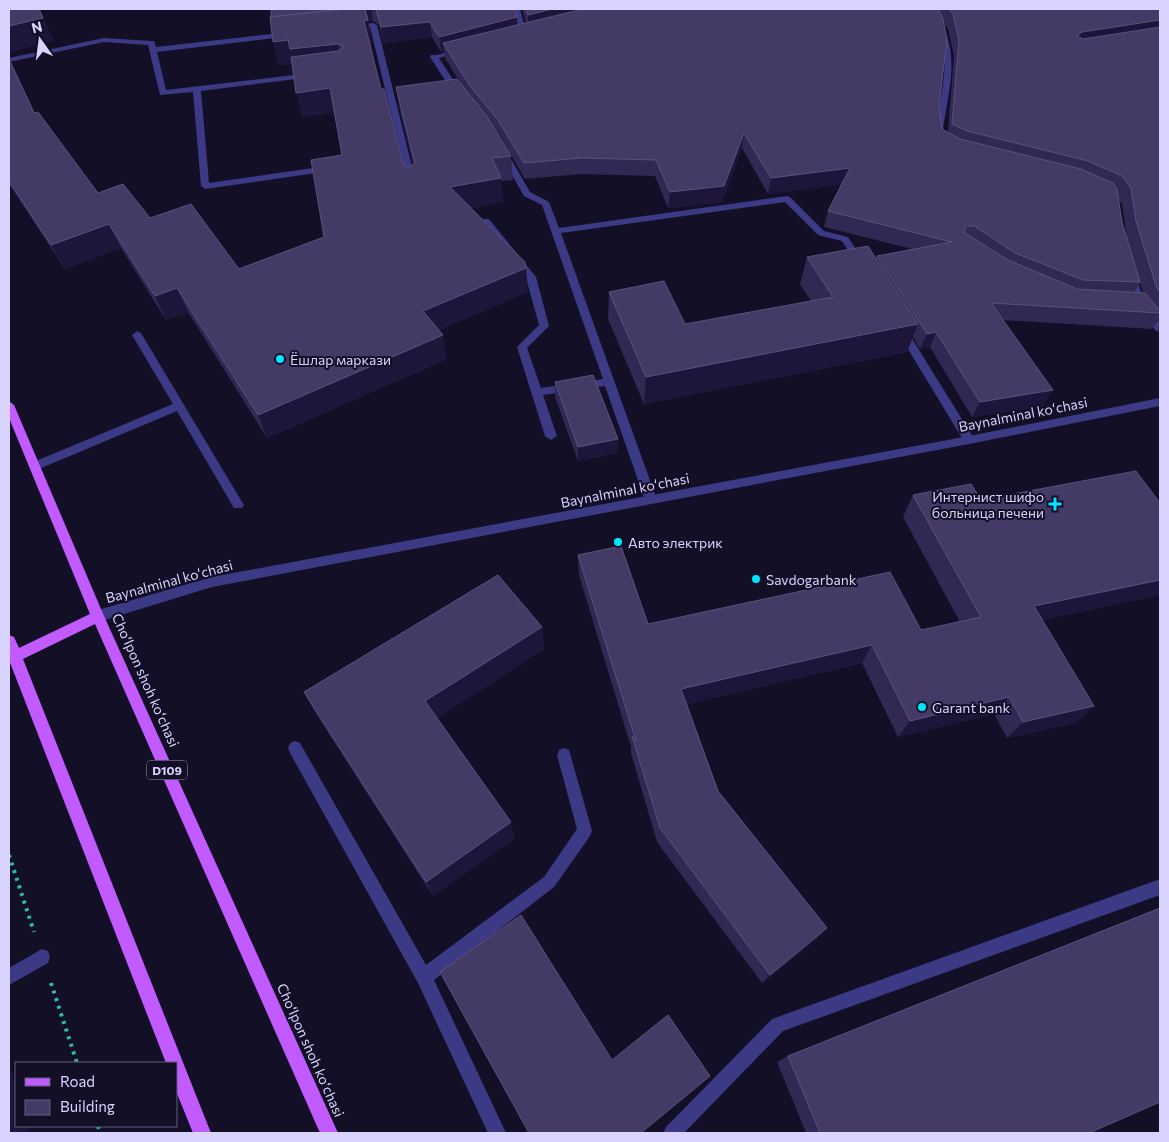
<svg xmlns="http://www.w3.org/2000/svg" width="1169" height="1142" viewBox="0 0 1169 1142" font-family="Commissioner,sans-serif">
	<rect width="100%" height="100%" fill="#130f26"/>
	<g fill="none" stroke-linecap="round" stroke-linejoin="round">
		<g stroke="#2fb8b0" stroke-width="4" stroke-dasharray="3 5" stroke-linecap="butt">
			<polyline points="9,855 34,932"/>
			<polyline points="51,983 77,1063"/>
			<polyline points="98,1126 100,1133"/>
		</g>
		<g fill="#3d3a85" fill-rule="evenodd">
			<polygon points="373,23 377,25 416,183 415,185 412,186 408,183 370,27 351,29 347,27 351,25"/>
			<polygon points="289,32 292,32 292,36 157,52 166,90 311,73 315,75 311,77 201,91 209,183 327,166 330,167 330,171 205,189 201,186 193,92 160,95 148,45 104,42 9,62 9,58 104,38 151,41 154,41 156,47"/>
			<polygon points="431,55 437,55 461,92 460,94 454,94 430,57"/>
			<polygon points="504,151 508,154 530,192 549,202 559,228 787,196 790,197 824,231 848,237 865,263 860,266 857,265 842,241 818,235 785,202 561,233 657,500 655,503 647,503 645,500 605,386 543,395 557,436 551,440 545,436 517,347 539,325 526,278 483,223 483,219 489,219 536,277 549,326 527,348 541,388 603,379 542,205 524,196 500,154"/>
			<polygon points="902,328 906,329 973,437 975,440 973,443 965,443 897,331"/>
			<polygon points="137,331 141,333 242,502 244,505 242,508 234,508 177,411 39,469 31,469 29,466 31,463 173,404 132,335"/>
			<polygon points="295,741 300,743 426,965 544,877 577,829 557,755 559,750 564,748 569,750 592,831 590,836 554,887 434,980 506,1133 488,1133 418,983 290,753 288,748 290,743"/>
			<polygon points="1160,879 1160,895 783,1031 684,1133 663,1133 666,1127 772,1019"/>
			<polygon points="42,949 48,951 50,957 48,963 9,985 9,968"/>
		</g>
		<g fill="#3d3a85" fill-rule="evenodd">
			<polygon points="513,9 520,9 527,36 520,34"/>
			<path d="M 927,9 L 933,9 C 962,50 950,83 943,129 L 944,136 L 940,139 L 936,136 L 935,129 C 940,99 950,66 941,36 C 938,26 932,18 927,9 Z"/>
			<polygon points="461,48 464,48 464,52 434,59 430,57"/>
			<polygon points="1131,272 1136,275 1144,303 1160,323 1160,332 1156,331 1134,304 1126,275"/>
			<polygon points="1160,398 1160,406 969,444 212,587 98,622 93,620 92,616 93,612 98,610 212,577 969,436"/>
		</g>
		<polygon fill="#c25bff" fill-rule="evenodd" points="9,401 14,405 104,616 338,1133 320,1133 95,624 23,659 211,1133 193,1133 176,1091 176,1063 166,1063 9,660 9,635 14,637 19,648 90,614 9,418"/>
	</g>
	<g fill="#312854" fill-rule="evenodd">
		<path d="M 271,9 L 514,9 L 517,17 L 517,25 L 526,23 L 522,9 L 1160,9 L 1160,320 L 1159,319 L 1152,329 L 1003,320 L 1044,406 L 972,417 L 930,347 L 920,349 L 913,337 L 907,352 L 644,404 L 608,319 L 609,292 L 685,324 L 811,301 L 800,284 L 807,257 L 876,258 L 877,256 L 912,249 L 824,227 L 828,211 L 842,184 L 768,194 L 742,148 L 722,202 L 668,208 L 655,176 L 581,174 L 525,179 L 500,136 L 497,132 L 511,156 L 513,180 L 501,181 L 503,202 L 471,208 L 528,292 L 439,330 L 447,359 L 267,438 L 188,312 L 166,320 L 121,248 L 65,269 L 9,184 L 9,57 L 35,113 L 98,193 L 150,218 L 239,269 L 324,237 L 342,155 L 334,112 L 302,117 L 292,64 L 279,65 L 273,42 ZM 373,21 L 379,25 L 383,43 L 432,37 L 441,52 L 444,51 L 445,58 L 461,84 L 396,87 L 400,111 L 413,164 L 408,168 L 403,164 L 381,89 L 370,44 L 372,44 L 368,22 ZM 944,24 L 948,29 L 954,56 L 948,132 L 942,129 L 939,105 ZM 1118,199 L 1122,204 L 1127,237 L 1122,222 ZM 1140,283 L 1143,293 L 1134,292 Z"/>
		<polygon points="555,382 618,439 617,453 578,461 555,397"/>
		<polygon points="913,495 981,500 1160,503 1160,595 1042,620 1076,723 1007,738 994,714 898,737 862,663 687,704 718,791 817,939 762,983 657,842 631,753 631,747 579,575 578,555 648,624 921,630 960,622 903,517"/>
		<polygon points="542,627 544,649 437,718 515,838 433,896 315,712 304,692"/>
		<polygon points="788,1056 1089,1133 806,1133 777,1062"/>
	</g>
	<g fill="#1d163a">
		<polygon points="39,9 54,41 9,52 9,26"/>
		<polygon points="344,9 371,9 373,21 368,22 372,44 368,44"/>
		<polygon points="552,9 616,9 528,30 528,15"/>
		<polygon points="517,17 518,33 443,43 444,51 441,52 439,37"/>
		<polygon points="1160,20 1160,33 1076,47 1077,36 1082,32"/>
		<polygon points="430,22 432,37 383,43 381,27"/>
		<polygon points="288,40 338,44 343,67 293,64 279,65 273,42"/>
		<polygon points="9,57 47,137 34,113 9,59"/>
		<polygon points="330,88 335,112 302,117 296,93"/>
		<polygon points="744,133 742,148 722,202 668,208 670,192"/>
		<polygon points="850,168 846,184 768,194 771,178"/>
		<polygon points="501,178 503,202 453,211 450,187"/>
		<polygon points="109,224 121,248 65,269 51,245"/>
		<polygon points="526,268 528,292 427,335 423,311"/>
		<polygon points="177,288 188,312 166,320 155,296"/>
		<polygon points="918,324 907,352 644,404 646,377"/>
		<polygon points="936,332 930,347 920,349 927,334"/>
		<polygon points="443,335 447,359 267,438 258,415"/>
		<polygon points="1053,390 1044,406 972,417 980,402"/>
		<polygon points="618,439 617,453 578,461 578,447"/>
		<polygon points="1160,580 1160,595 1019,625 1034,606"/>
		<polygon points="542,627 544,649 432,721 425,701"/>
		<polygon points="872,645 862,663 678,706 681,689"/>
		<polygon points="1009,697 994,714 898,737 910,721"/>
		<polygon points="1094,706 1076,723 1007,738 1023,722"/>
		<polygon points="511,822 515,838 433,896 426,882"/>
		<polygon points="827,928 817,939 762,983 770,975"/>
		<polygon points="9,1061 16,1087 16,1126 28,1126 30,1133 9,1133"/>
	</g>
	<g fill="#433a66" stroke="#5a527e">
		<polygon points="9,9 39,9 43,18 9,26"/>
		<polygon points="271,9 344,9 271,17"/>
		<polygon points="346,9 365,9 368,20 364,21 381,89 384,89 403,164 408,168 415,163 396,87 457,79 486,115 511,156 492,158 501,178 450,187 525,262 526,268 423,311 443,335 258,415 177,288 155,296 109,224 51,245 9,181 9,59 34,113 38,112 98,193 123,184 150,218 191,204 239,269 324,237 311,160 342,155 330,88 296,93 291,57 338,51 344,47 338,44 290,49 288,40 273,42 270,17"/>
		<polygon points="375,9 514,9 517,17 439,37 430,22 381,27 376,9"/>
		<polygon points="526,9 552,9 528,15"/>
		<polygon points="583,9 938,9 943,19 947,40 939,105 942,129 960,139 1081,169 1113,183 1117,189 1122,222 1140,282 1083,280 1015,253 974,226 965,226 965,233 1008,260 1077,289 1145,293 1160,311 1160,313 991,303 1053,390 980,402 936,332 927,334 877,256 952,242 828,211 850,168 771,178 744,133 724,186 670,192 656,160 581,158 524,163 498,120 470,86 443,43"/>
		<polygon points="949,9 1160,9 1160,20 1082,32 1077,36 1083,39 1160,27 1160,292 1156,286 1136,221 1131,188 1122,176 1088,161 967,131 952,124 959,40 953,14"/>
		<polygon points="868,246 918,324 646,377 609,292 664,281 685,324 833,297 807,257"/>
		<polygon points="593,375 618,439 578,447 555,382"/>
		<polygon points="1136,471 1160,503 1160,580 1034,606 1094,706 1023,722 1009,697 910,721 872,645 681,689 718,791 827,928 770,975 660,828 632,736 636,741 578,555 621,546 648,624 890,572 921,630 981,617 913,495 971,484 981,500"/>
		<polygon points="498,575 542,627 425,701 511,822 426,882 304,692"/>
		<polygon points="1160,908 1160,1102 1089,1133 820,1133 788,1056"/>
		<polygon points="521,915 612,1060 668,1015 710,1076 641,1133 529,1133 440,972"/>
	</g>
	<g fill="#00e5ff" stroke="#130f26" stroke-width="2">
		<circle cx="280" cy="359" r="5"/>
		<path d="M1052.5 496.5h5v5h5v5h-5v5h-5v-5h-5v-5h5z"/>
		<circle cx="618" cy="542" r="5"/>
		<circle cx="756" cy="579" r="5"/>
		<circle cx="922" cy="707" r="5"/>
	</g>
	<g text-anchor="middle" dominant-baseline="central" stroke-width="4" stroke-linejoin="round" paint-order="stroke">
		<rect fill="#130f26" stroke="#9e99be" stroke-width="1" x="147" y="760.5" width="40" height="19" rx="4"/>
		<g font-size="12" font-weight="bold" fill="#d9d4ff">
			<text x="167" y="770">D109</text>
		</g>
		<g font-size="14" fill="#d9d4ff" stroke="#130f26" text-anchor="start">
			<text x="290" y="359">Ёшлар маркази</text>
			<text x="1044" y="496" text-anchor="end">Интернист шифо<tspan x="1044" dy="16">больница печени</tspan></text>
			<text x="628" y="542">Авто электрик</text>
			<text x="766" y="579">Savdogarbank</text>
			<text x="932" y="707">Garant bank</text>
		</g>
		<g font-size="14" fill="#d9d4ff" stroke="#130f26">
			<text transform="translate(1023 414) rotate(-11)">Baynalminal koʻchasi</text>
			<text transform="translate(625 490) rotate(-11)">Baynalminal koʻchasi</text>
			<text transform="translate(169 581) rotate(-15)">Baynalminal koʻchasi</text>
			<text transform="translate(146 680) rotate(66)">Choʻlpon shoh koʻchasi</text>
			<text transform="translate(311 1050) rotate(66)">Choʻlpon shoh koʻchasi</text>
		</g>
	</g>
	<rect width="1169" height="1142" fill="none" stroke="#d9d4ff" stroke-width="20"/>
	<rect x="15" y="1062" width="162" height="65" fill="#130f26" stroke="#625e7d"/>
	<rect x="25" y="1078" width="25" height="8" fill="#c25bff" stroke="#625e7d"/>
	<text x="60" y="1087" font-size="15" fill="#d9d4ff">Road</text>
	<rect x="25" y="1100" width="25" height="15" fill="#433a66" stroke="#625e7d"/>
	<text x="60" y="1112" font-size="15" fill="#d9d4ff">Building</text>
	<g transform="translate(40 40) rotate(346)" stroke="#130f26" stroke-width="4" paint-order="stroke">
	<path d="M0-4L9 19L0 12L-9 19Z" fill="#d9d4ff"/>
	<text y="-8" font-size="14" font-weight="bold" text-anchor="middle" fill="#d9d4ff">N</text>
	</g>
</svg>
